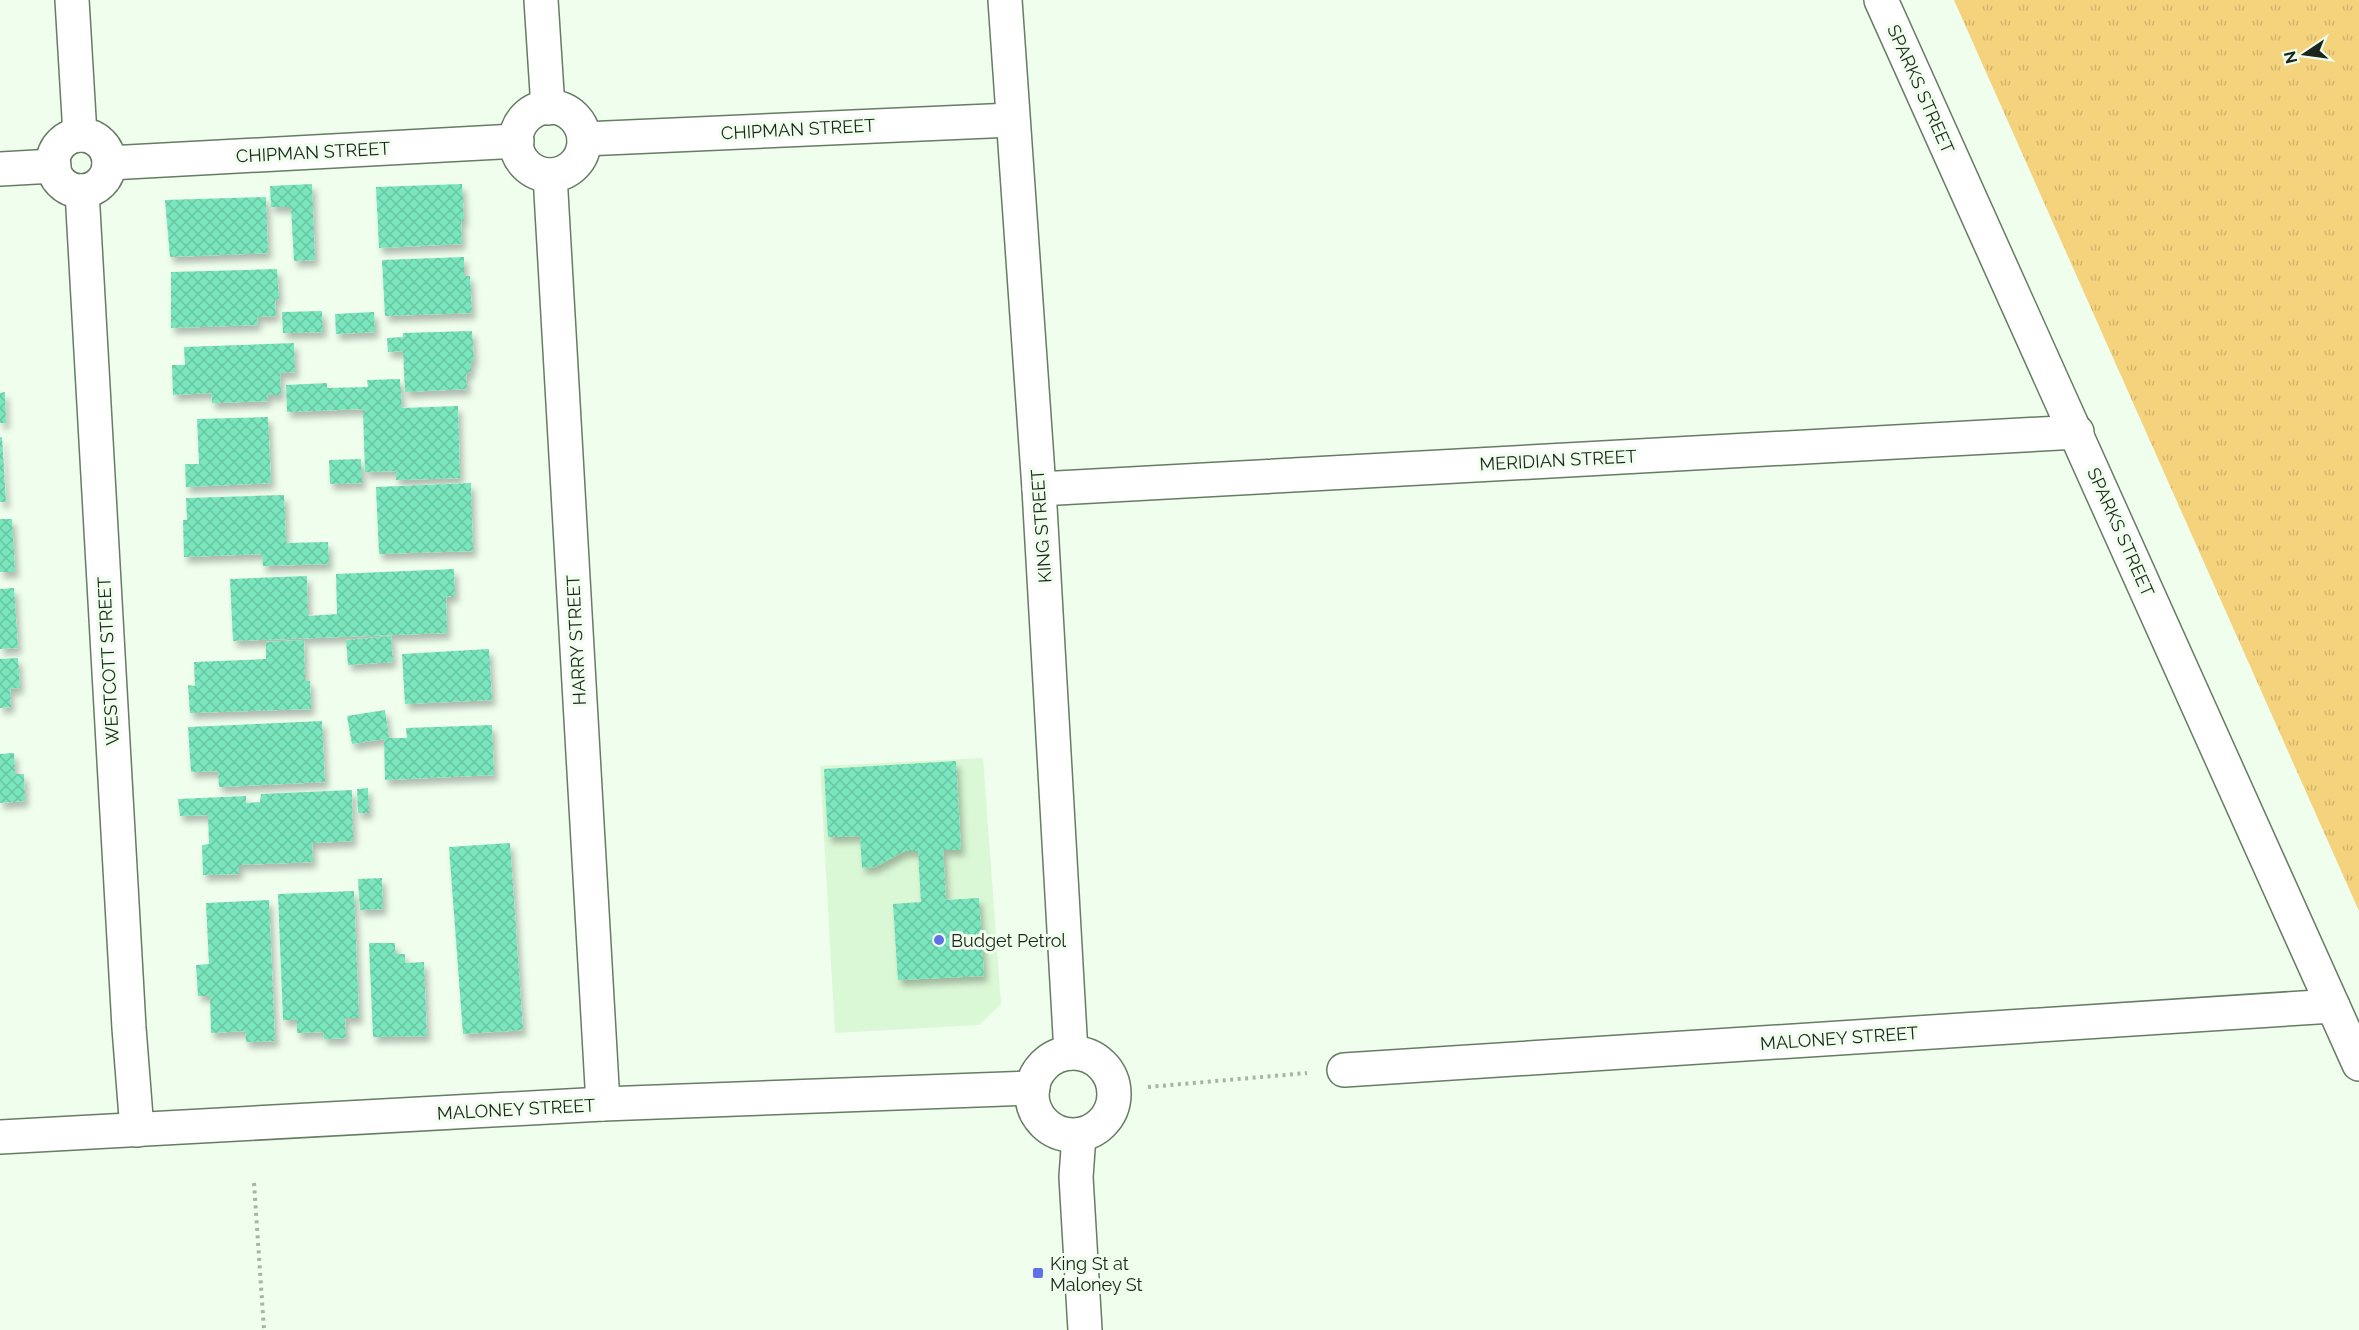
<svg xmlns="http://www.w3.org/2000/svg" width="2359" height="1330" viewBox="0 0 2359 1330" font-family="Raleway,sans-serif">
	<defs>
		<pattern id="grass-tufts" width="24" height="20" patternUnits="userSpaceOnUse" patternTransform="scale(1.5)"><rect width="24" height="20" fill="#f5d27c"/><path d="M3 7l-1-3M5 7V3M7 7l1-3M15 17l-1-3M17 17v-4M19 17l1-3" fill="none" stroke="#d2b46b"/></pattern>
		<pattern id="building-cross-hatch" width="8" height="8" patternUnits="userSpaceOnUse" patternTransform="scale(1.5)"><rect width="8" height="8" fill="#7ae6be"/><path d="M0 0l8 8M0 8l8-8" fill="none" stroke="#69c5a3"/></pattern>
		<filter id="shadow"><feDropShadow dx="3.5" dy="6" stdDeviation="3" flood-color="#0004"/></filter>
	</defs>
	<rect width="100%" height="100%" fill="#effeed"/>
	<polygon fill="#daf8d5" points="983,758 1001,1004 979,1025 835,1033 820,766"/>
	<polygon fill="url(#grass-tufts)" points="1954,0 2359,0 2359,911"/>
	<g fill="url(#building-cross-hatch)" filter="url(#shadow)">
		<polygon points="312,184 315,260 294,261 291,207 271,207 270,186"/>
		<polygon points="462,184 464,221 461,221 462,244 379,248 376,187"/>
		<polygon points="266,197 268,253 170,257 165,200"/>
		<polygon points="464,257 464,276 470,276 472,313 385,316 382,260"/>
		<polygon points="277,269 279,299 275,300 276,316 257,317 258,325 171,328 171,272"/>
		<polygon points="322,311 323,332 283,333 282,312"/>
		<polygon points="374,312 375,332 336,334 335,314"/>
		<polygon points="472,331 474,361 471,361 471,372 466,373 467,389 405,392 403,351 388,352 387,338 403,337 403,333"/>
		<polygon points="294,343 295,372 280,373 281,395 267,395 268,401 212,403 211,393 173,395 172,365 185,365 184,347"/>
		<polygon points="400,379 402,408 458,406 460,478 396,480 396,471 365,472 363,409 287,412 286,385 327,383 327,388 368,387 367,380"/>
		<polygon points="5,392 6,423 0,423 0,393"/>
		<polygon points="268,417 271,483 186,487 185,464 199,464 197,419"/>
		<polygon points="0,437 2,437 6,502 0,502"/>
		<polygon points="361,459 362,483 330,484 329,460"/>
		<polygon points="471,483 473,551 379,554 376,487"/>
		<polygon points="284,495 286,543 328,542 329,564 263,566 262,554 184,557 183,520 187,520 186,498"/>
		<polygon points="0,519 12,519 15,572 0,572"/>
		<polygon points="454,569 455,597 446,596 447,633 233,641 230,579 307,576 308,616 337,614 336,574"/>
		<polygon points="14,588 18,648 0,649 0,589"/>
		<polygon points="391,636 393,662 348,665 346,640"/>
		<polygon points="304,640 305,681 310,681 311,709 190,713 188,685 195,686 194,662 266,659 266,642"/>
		<polygon points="489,649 492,700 405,704 402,654"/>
		<polygon points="18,658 20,688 10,689 11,707 0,708 0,659"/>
		<polygon points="385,710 389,738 407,738 406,728 492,725 494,775 385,780 384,739 352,744 347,716"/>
		<polygon points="322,721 325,782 219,787 218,771 191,772 188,727"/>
		<polygon points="14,753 15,774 24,774 25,801 0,803 0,754"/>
		<polygon points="956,761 961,850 943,850 946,900 979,898 984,976 898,980 893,904 921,902 918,851 905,851 875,867 862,868 860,836 828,837 824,769"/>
		<polygon points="368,788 369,813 358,813 357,789"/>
		<polygon points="352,790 353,841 312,843 313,862 239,865 239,874 203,875 202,845 209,844 208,815 180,816 178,799 246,796 246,803 260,802 261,794"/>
		<polygon points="510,843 523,1030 463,1034 449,847"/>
		<polygon points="382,878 383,909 360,910 358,879"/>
		<polygon points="354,891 359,1018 345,1018 346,1038 324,1039 323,1032 297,1033 297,1020 283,1020 278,894"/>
		<polygon points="269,900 275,1041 246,1042 245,1031 211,1033 210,996 198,996 196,965 209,964 206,903"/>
		<polygon points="369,943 395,943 395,954 405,954 405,963 424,962 427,1036 373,1037"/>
	</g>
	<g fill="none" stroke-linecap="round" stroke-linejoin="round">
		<defs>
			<g id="minor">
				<polyline points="72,0 80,135"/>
				<polyline points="541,0 548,108"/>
				<polyline points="1005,0 1039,489 1071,1053"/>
				<polyline points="1881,0 2359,1064"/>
				<circle cx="550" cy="141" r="34"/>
				<circle cx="81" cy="163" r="28"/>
				<polyline points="584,139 1012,120"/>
				<polyline points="109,163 517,141"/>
				<polyline points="0,169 54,166"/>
				<polyline points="550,175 603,1104"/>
				<polyline points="82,191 129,1028 137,1130"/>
				<polyline points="1039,489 2077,432"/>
				<polyline points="1344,1070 2333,1006"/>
			</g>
			<g id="major">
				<circle cx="1073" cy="1094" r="41"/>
				<polyline points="1079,1135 1076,1177 1085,1330"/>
				<polyline points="0,1137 603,1104 1033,1088"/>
			</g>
		</defs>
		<use href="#minor" stroke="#667c63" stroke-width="36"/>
		<use href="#major" stroke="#667c63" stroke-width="36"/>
		<g stroke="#a7b4a6" stroke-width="4" stroke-dasharray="3 4.5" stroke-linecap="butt">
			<polyline points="1148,1087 1307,1073"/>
			<polyline points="254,1183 264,1330"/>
		</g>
		<use href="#minor" stroke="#fff" stroke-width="33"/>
		<use href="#major" stroke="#fff" stroke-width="33"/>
	</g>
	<g fill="#6071e8" stroke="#effeed" stroke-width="2">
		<circle cx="939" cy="940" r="6"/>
		<rect x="1032" y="1267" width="12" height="12" rx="3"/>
	</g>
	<g text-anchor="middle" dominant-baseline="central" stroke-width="6" stroke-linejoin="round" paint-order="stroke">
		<g font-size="18" fill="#1d261c" stroke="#effeed">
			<text transform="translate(1921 89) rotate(66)">SPARKS STREET</text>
			<text transform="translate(798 129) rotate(-3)">CHIPMAN STREET</text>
			<text transform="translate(313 152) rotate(-3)">CHIPMAN STREET</text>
			<text transform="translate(1558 460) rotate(-3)">MERIDIAN STREET</text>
			<text transform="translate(1041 526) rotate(-94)">KING STREET</text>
			<text transform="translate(2121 532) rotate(66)">SPARKS STREET</text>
			<text transform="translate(576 640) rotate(-93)">HARRY STREET</text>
			<text transform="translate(108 661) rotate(-93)">WESTCOTT STREET</text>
			<text transform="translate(1839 1038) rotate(-4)">MALONEY STREET</text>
			<text transform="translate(516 1109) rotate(-3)">MALONEY STREET</text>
		</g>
		<g font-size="18" fill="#1d261c" stroke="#effeed" text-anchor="start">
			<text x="951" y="940">Budget Petrol</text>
			<text x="1050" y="1263">King St at<tspan x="1050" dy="21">Maloney St</tspan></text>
		</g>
	</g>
	<g transform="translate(2305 54) rotate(257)" stroke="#effeed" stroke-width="4.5" paint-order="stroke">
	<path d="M0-4.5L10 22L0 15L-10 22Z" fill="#1d261c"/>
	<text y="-9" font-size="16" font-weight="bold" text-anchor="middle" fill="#1d261c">N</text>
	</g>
</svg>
